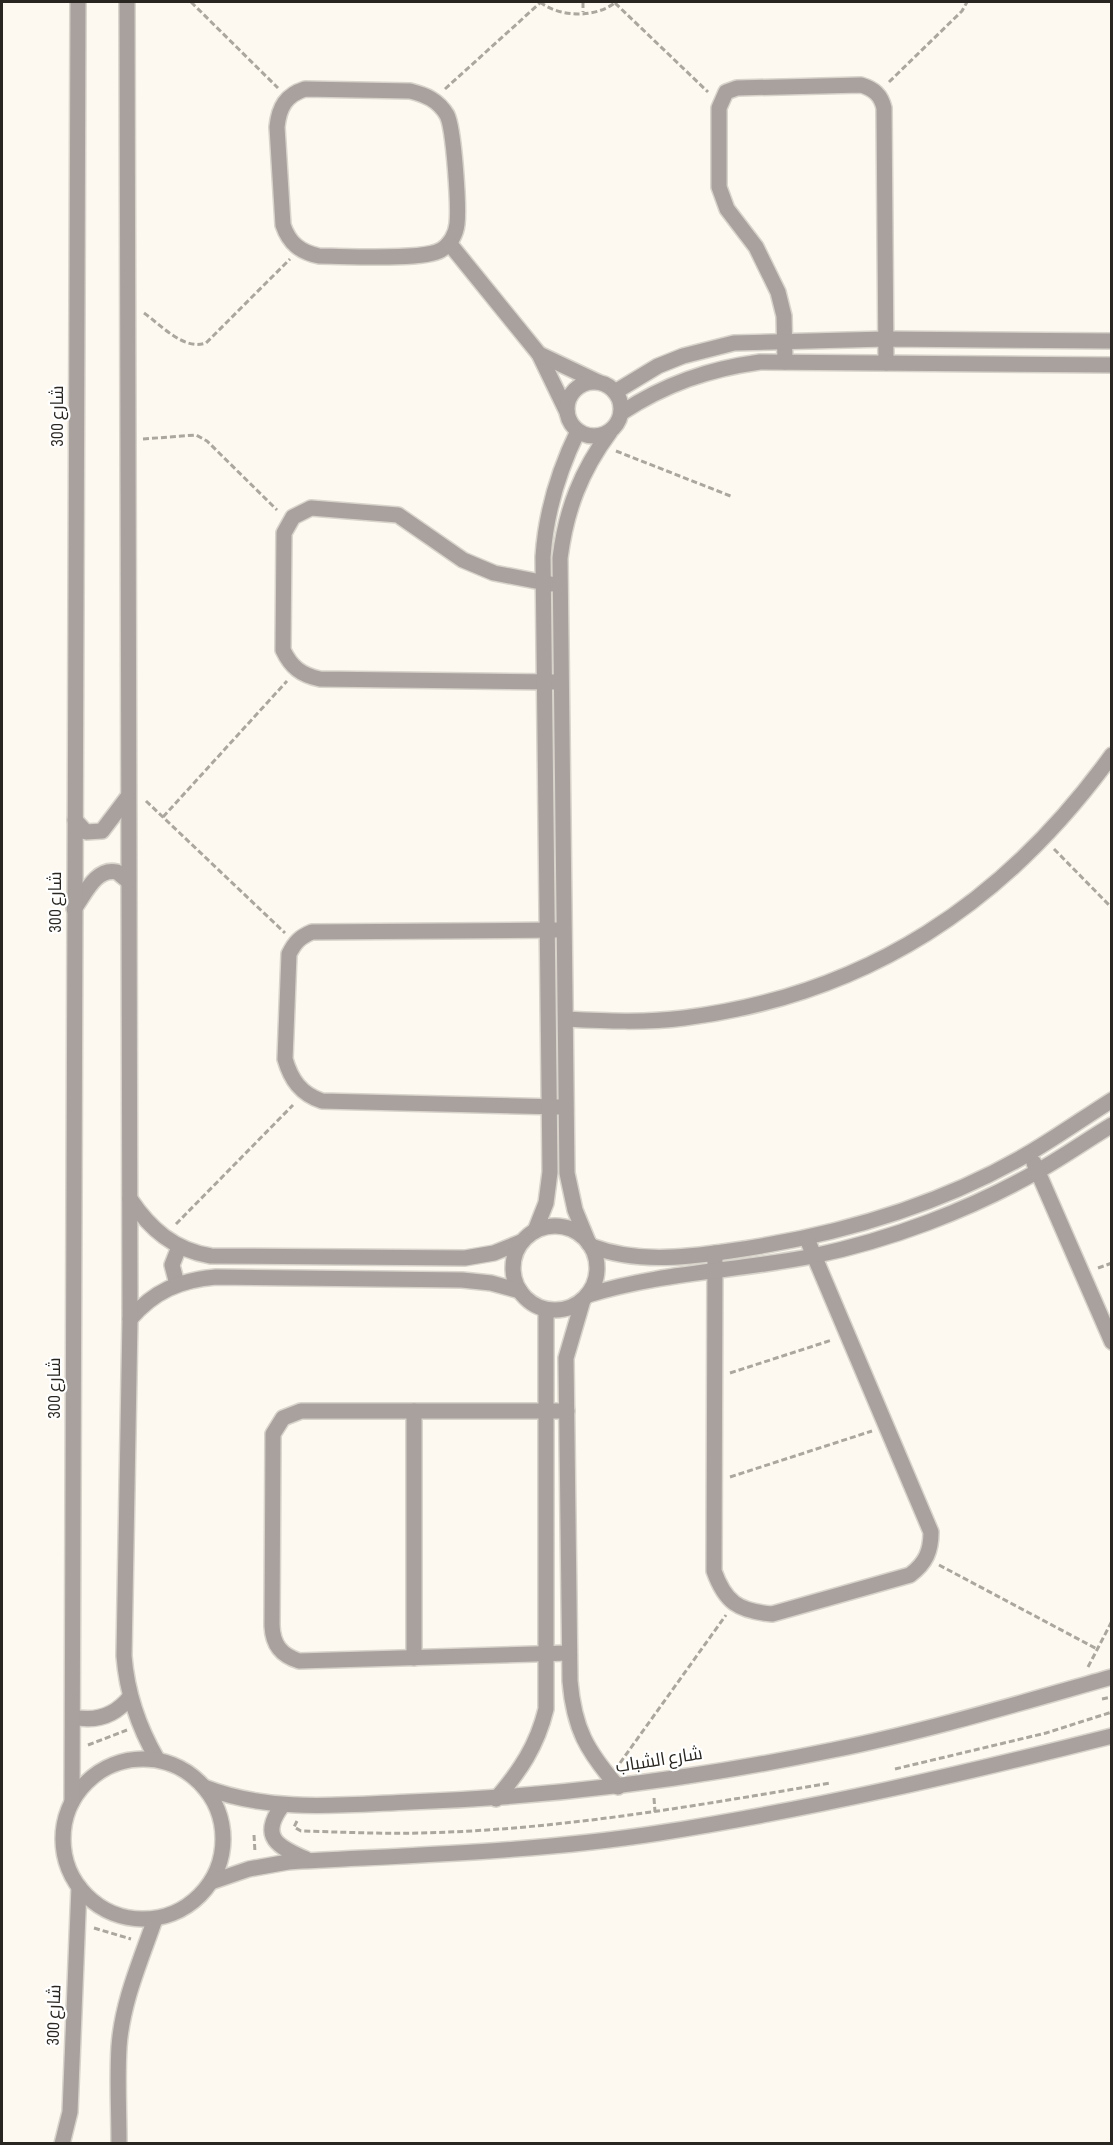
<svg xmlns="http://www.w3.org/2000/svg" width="1113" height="2145" viewBox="0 0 1113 2145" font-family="'Sofia Sans Condensed',Cairo,sans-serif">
	<rect width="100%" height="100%" fill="#fef9f0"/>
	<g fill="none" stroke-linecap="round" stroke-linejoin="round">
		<defs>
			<g id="minor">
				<path d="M 305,89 L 410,91 C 426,95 438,100 447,115 C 454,129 459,206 457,224 C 456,234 450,245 441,250 C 423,261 343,256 319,256 C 300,252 289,243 283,225 L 277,127 C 279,107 286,95 305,89 Z"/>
				<polyline points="449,243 539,354 567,412"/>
				<polyline points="539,354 598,382"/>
				<path d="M 785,362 L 784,316 L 778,292 L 756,247 L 727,209 L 719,187 L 719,108 L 726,92 L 737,88 L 861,85 C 874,89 881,95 884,108 L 886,363"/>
				<circle cx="594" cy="409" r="27"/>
				<polyline points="615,392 658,366 683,356 734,343 886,339 1112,341"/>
				<path d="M 621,413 C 665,384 709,369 760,362 L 1112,365"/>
				<path d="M 551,584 L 494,573 L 463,560 L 398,515 L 311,508 L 293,517 L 284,533 L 283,650 C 291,667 301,675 320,679 L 554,682"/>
				<path d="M 556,930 L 312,932 C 300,937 295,942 289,954 L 285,1059 C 291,1080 301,1094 322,1101 L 559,1107"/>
				<path d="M 566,1019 C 605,1021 644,1023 684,1018 C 867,995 1005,903 1112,755"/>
				<polyline points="1034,1163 1112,1342"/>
				<path d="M 130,1199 C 150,1229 174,1250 211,1256 L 465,1258 L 494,1253 L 521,1242"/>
				<circle cx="555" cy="1268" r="42"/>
				<path d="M 535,1231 L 546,1203 L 550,1172 L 543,557 C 546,511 558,472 578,431"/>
				<path d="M 589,1244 L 575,1210 L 567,1173 L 560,558 C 566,510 581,471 610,432"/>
				<path d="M 591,1246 C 635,1263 683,1258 730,1251 C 834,1236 940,1206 1031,1152 C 1058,1136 1085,1117 1112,1100"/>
				<path d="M 715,1253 L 714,1571 C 725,1602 738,1611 772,1614 L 910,1575 C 926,1563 931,1551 931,1532 L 807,1239"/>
				<polyline points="177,1284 172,1265 179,1247"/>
				<path d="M 588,1295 C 661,1272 738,1271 813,1256 C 890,1240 970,1210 1038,1171 C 1063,1157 1087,1140 1112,1125"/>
				<path d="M 583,1300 L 566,1358 L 570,1681 C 574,1729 587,1751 618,1787"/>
				<path d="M 130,1319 C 154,1291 180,1280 216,1277 L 462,1280 L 491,1283 L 520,1291"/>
				<path d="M 567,1411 L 301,1411 L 283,1418 L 273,1434 L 272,1626 C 273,1645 281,1655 299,1661 L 569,1653"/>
				<polyline points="414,1658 414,1411"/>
				<path d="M 496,1799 C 520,1771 537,1746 546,1709 L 546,1310"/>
			</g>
			<g id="tertiary">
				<path d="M 127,2 L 130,1319 L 124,1656 C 127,1694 138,1726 157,1759"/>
				<polyline points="75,820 86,832 102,831 127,798"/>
				<path d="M 74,909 C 85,894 96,867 117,872 L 128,881"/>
				<path d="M 73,1717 C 96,1722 115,1716 130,1697"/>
				<circle cx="143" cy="1839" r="80"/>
				<path d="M 204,1787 C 271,1813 340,1805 410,1802 C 552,1797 694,1779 833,1750 C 927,1731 1020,1703 1112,1677"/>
				<polyline points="72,1802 78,2"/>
				<path d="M 282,1806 C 259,1837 278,1847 306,1859"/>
				<path d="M 211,1882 L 249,1869 L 288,1862 C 412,1855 537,1852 659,1833 C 812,1809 962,1774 1112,1736"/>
				<polyline points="62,2144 70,2112 79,1887"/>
				<path d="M 119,2144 C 119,2111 117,2079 119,2047 C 122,2002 141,1960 155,1919"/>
			</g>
		</defs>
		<use href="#minor" stroke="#d8d3cb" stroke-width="18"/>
		<use href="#tertiary" stroke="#d8d3cb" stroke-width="18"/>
		<g stroke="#aba79f" stroke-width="3" stroke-dasharray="6 3" stroke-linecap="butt">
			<polyline points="191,2 278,88"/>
			<path d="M 540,2 C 561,18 596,18 616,2"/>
			<polyline points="583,2 583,12"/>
			<polyline points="615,3 708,92"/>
			<polyline points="889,82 962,11 967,2"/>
			<polyline points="445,89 541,2"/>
			<path d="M 144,313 C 161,325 184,351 206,343 L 290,259"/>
			<polyline points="143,439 196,435 207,441 277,510"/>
			<polyline points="616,451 733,497"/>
			<polyline points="146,801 285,933"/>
			<polyline points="163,817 287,681"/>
			<polyline points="1054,849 1112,908"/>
			<polyline points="176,1224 293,1105"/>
			<polyline points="1098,1268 1112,1263"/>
			<polyline points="730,1373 832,1340"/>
			<polyline points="730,1477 872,1431"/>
			<polyline points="939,1565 1097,1649"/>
			<polyline points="1088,1667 1112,1621"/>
			<polyline points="1102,1699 1112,1697"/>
			<polyline points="88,1745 127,1730"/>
			<polyline points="620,1763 726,1615"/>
			<polyline points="895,1769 1046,1733 1112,1712"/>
			<polyline points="654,1798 655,1812"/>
			<path d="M 297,1821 L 294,1827 L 301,1831 C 341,1832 380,1834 420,1833 C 558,1830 694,1806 830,1783"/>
			<polyline points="254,1835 255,1852"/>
			<polyline points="94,1928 131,1939"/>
		</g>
		<use href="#minor" stroke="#a8a19e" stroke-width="15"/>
		<use href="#tertiary" stroke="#a8a19e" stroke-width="15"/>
	</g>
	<g text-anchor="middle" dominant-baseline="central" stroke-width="4.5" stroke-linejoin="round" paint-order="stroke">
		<g font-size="18" fill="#292621" stroke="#fff">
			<text transform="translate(57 416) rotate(-90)">شارع 300</text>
			<text transform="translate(55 902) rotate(-90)">شارع 300</text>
			<text transform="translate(54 1388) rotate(-90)">شارع 300</text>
			<text transform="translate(659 1760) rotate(-9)">شارع الشباب</text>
			<text transform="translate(54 2015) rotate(-88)">شارع 300</text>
		</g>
	</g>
	<rect width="1113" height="2145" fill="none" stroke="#292621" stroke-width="6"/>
</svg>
